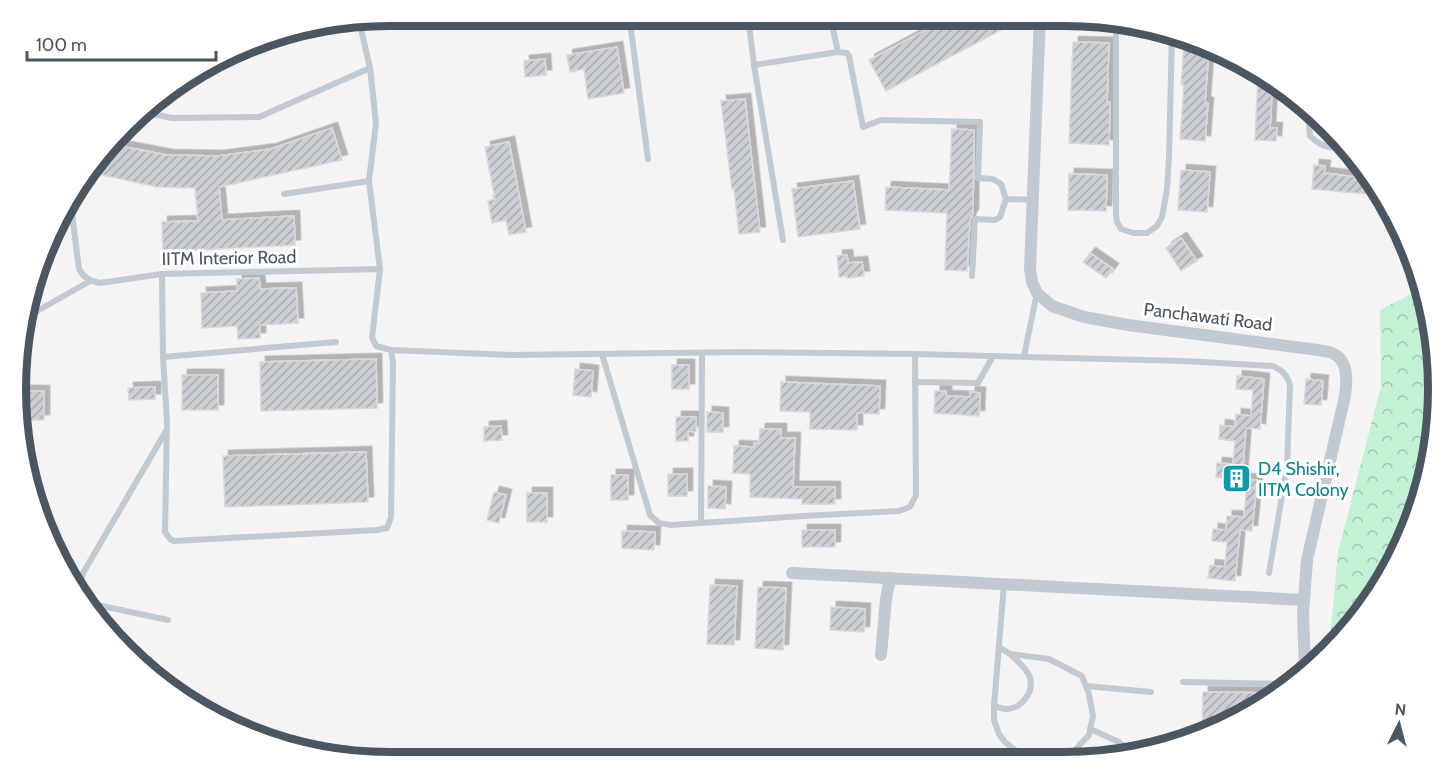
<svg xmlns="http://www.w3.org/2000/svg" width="1453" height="778" viewBox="0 0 1453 778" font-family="Cabin,sans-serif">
	<defs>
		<pattern id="forest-crowns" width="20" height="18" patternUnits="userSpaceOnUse" patternTransform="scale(1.5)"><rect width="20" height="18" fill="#c3f1d5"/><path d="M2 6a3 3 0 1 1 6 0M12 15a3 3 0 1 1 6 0" fill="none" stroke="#a0c6b0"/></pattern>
		<pattern id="building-hatch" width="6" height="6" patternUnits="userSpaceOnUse" patternTransform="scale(1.5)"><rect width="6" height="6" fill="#cdcfd5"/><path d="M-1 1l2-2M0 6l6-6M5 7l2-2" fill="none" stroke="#a8abb0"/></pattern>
		<filter id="shadow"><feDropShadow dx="5.5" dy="-5.5" stdDeviation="0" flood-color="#0004"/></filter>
	</defs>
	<rect width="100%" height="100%" fill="#f5f3f3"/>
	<polygon fill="url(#forest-crowns)" points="1423,288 1425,292 1435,437 1388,576 1345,636 1329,650 1338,552 1381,386 1380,310"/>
	<g fill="url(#building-hatch)" stroke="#d7d9de" stroke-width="1.5" filter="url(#shadow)">
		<polygon points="952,16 954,16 961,27 982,16 1027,16 886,91 869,60"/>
		<polygon points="1073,42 1109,43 1107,102 1110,102 1109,145 1069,143"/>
		<polygon points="1184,46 1209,48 1205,102 1208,103 1205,141 1180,139 1184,85 1181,85"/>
		<polygon points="617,47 624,93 588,99 584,69 570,72 567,55"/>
		<polygon points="545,59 546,75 525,77 524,61"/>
		<polygon points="1258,78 1266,78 1285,95 1272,94 1270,128 1277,128 1276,141 1255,140"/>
		<polygon points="745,99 760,232 739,234 734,189 732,189 721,101"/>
		<polygon points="332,128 342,160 219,187 222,220 294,216 295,245 163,252 162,222 198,221 195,188 157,187 98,174 120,146 167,155 218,156 271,149"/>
		<polygon points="952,129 974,130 973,214 970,219 967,271 945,270 947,213 885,210 886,187 949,190"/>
		<polygon points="509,142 526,232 509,235 506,220 492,223 488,201 495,199 485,147"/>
		<polygon points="1314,165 1325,166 1324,173 1356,177 1357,170 1365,170 1368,177 1367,194 1312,189"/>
		<polygon points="1181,170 1210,172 1207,212 1178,210"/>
		<polygon points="1069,174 1107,175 1106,211 1068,210"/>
		<polygon points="853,181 860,229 798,237 792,189"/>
		<polygon points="1181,238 1197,261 1181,271 1166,248"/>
		<polygon points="1090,253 1113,269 1106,278 1083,262"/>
		<polygon points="847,255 848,263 862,262 864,276 847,278 847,276 839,277 837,256"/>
		<polygon points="259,278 260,289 296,288 298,323 260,325 260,338 238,339 237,326 202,328 201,293 237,291 237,279"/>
		<polygon points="376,359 377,408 261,411 260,362"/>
		<rect x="672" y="365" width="17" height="24"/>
		<polygon points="575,369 593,371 591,397 573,395"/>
		<rect x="182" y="375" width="36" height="35"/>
		<polygon points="1237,376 1264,379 1260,429 1246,428 1242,479 1257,480 1252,531 1240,530 1235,581 1208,578 1210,565 1225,567 1227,542 1212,541 1213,529 1226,530 1227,516 1244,517 1246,492 1232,491 1232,479 1216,477 1217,463 1233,464 1235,441 1219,439 1220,425 1235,427 1236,414 1251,416 1253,390 1236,389"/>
		<polygon points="1306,379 1323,381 1321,405 1304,404"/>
		<polygon points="781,382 880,386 879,414 857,413 857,430 810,429 810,412 780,411"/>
		<polygon points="155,387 155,399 129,400 128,388"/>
		<polygon points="18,391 44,391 44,420 17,420 16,414"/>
		<polygon points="935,391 946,391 946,396 970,397 970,392 980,393 979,416 934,413"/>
		<polygon points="707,412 723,413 723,432 707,432"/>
		<polygon points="676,417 696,417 696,432 688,431 688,441 676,441"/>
		<polygon points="501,426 502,440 484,441 484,427"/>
		<polygon points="760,429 781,429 781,438 795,438 793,487 835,487 835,504 802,504 802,499 750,497 750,474 733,473 734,446 754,447 754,443 759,443"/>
		<polygon points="366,452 368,502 225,507 223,456"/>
		<rect x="668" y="474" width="19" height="22"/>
		<rect x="611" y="475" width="17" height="25"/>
		<polygon points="708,486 726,487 725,509 708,508"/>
		<polygon points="494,492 506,495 499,523 487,520"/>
		<rect x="527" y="493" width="20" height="29"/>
		<rect x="802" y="530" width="33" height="17"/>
		<polygon points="622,531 655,532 654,550 622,548"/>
		<polygon points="710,585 737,586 734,645 707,644"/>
		<polygon points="758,587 786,588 783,650 755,648"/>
		<polygon points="831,607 865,609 864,632 830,630"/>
		<polygon points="1203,692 1280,693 1272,700 1207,735 1202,736"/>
	</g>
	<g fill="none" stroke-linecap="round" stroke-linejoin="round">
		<polyline stroke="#7ad0a6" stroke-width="2" stroke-dasharray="4.5 3" stroke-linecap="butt" points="1365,607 1367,592 1379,564"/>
		<g stroke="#c1cad2" stroke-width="6">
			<polyline points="629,15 648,159"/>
			<polyline points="748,15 754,65 783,240"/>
			<polyline points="359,20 370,68 376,123 369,181 380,269"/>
			<polyline points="1116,20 1116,214 1117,222 1121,229 1133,233 1147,233 1157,226 1162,217 1167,189 1169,158 1172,32"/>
			<polyline points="838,52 847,53 849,56 863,127 881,120 980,122 978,178 993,179 1001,184 1006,199 1000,217 995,220 975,219 972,276"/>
			<polyline points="754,65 838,52 830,15"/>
			<polyline points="143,112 172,118 259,117 370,68"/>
			<path d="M 1308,116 L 1310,136 C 1323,148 1329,148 1347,149"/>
			<polyline points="284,194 369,181"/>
			<path d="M 70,198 L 79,269 C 84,278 90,281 100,283 L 162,274 L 380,269 L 372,337 L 376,346 L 391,350 L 512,355 L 746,352 L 915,354 L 1184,361 L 1273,366 C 1283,371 1287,375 1290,385 L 1287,466 L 1269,573"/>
			<polyline points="1006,199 1033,200"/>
			<polyline points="162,274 163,357 167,422 165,532 170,539 174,541 377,530 387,528 391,517 393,363 391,350"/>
			<polyline points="25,318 90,281"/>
			<polyline points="602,354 650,515 659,523 671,525 803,516 899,511 910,507 916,495 915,354"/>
			<polyline points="1024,356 1037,293"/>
			<polyline points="163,357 336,342"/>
			<polyline points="915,382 978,383 993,356"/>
			<polyline points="701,523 702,353"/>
			<polyline points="79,589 83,573 166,431"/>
			<polyline points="88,603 168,620"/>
			<polyline points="999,647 1010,654 1049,659 1082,676 1089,694 1093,716 1089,735 1075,750 1060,757 1043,759 1019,753 1005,742 999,734 994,720 994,706 1004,584"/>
			<polyline points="1183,682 1290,684"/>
			<polyline points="1086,686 1151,692"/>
			<path d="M 994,706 C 998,707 1003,709 1007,709 C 1022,708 1034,692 1030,678 C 1028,670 1019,662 1012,656"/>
			<polyline points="1090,729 1119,742 1134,754"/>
		</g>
		<g stroke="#c1cad2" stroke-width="12">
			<path d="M 1040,16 L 1030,268 L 1032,282 L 1037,293 L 1052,306 L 1084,317 L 1128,325 L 1318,350 C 1322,351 1328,351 1332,353 C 1349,360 1347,381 1345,396 L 1307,560 L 1303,613 L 1305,671"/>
			<polyline points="792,573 1304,600"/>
			<polyline points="881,655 886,599 890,578"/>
		</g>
	</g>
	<defs>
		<symbol id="building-square" viewBox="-11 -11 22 22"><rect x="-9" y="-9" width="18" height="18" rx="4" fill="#0f9aa8" stroke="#fff"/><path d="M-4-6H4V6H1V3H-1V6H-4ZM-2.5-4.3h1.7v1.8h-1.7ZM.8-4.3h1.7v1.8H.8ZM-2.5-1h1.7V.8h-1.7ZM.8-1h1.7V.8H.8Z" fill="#fff"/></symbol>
	</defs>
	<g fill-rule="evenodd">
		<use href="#building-square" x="1220" y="462" width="33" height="33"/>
	</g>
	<g text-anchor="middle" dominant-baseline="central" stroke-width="6" stroke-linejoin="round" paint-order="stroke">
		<g font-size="18" fill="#4a5661" stroke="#fff">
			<text transform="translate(229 258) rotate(-1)">IITM Interior Road</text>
			<text transform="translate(1208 317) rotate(7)">Panchawati Road</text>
		</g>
		<g font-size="18" fill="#0d838f" stroke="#fff" text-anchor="start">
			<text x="1258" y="469">D4 Shishir,<tspan x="1258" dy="21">IITM Colony</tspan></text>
		</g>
	</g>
	<path d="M0 0H1453V778H0ZM389 26H1065A363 363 0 0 1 1428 389V389A363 363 0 0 1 1065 752H389A363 363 0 0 1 26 389V389A363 363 0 0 1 389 26Z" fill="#fff" fill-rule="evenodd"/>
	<path fill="none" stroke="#4a5661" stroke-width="8" d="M389 26H1065A363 363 0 0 1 1428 389V389A363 363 0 0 1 1065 752H389A363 363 0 0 1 26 389V389A363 363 0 0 1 389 26Z"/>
	<g transform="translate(1399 724) rotate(6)" stroke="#ffffff" stroke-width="4.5" paint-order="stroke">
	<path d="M0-4.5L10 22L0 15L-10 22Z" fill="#4a5661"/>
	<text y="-9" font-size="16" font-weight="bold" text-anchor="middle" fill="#4a5661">N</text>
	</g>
	<path d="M27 51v9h189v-9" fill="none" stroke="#4a5661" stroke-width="3"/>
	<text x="36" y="51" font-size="18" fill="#4a5661" stroke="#ffffff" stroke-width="4.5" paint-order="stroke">100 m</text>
</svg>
